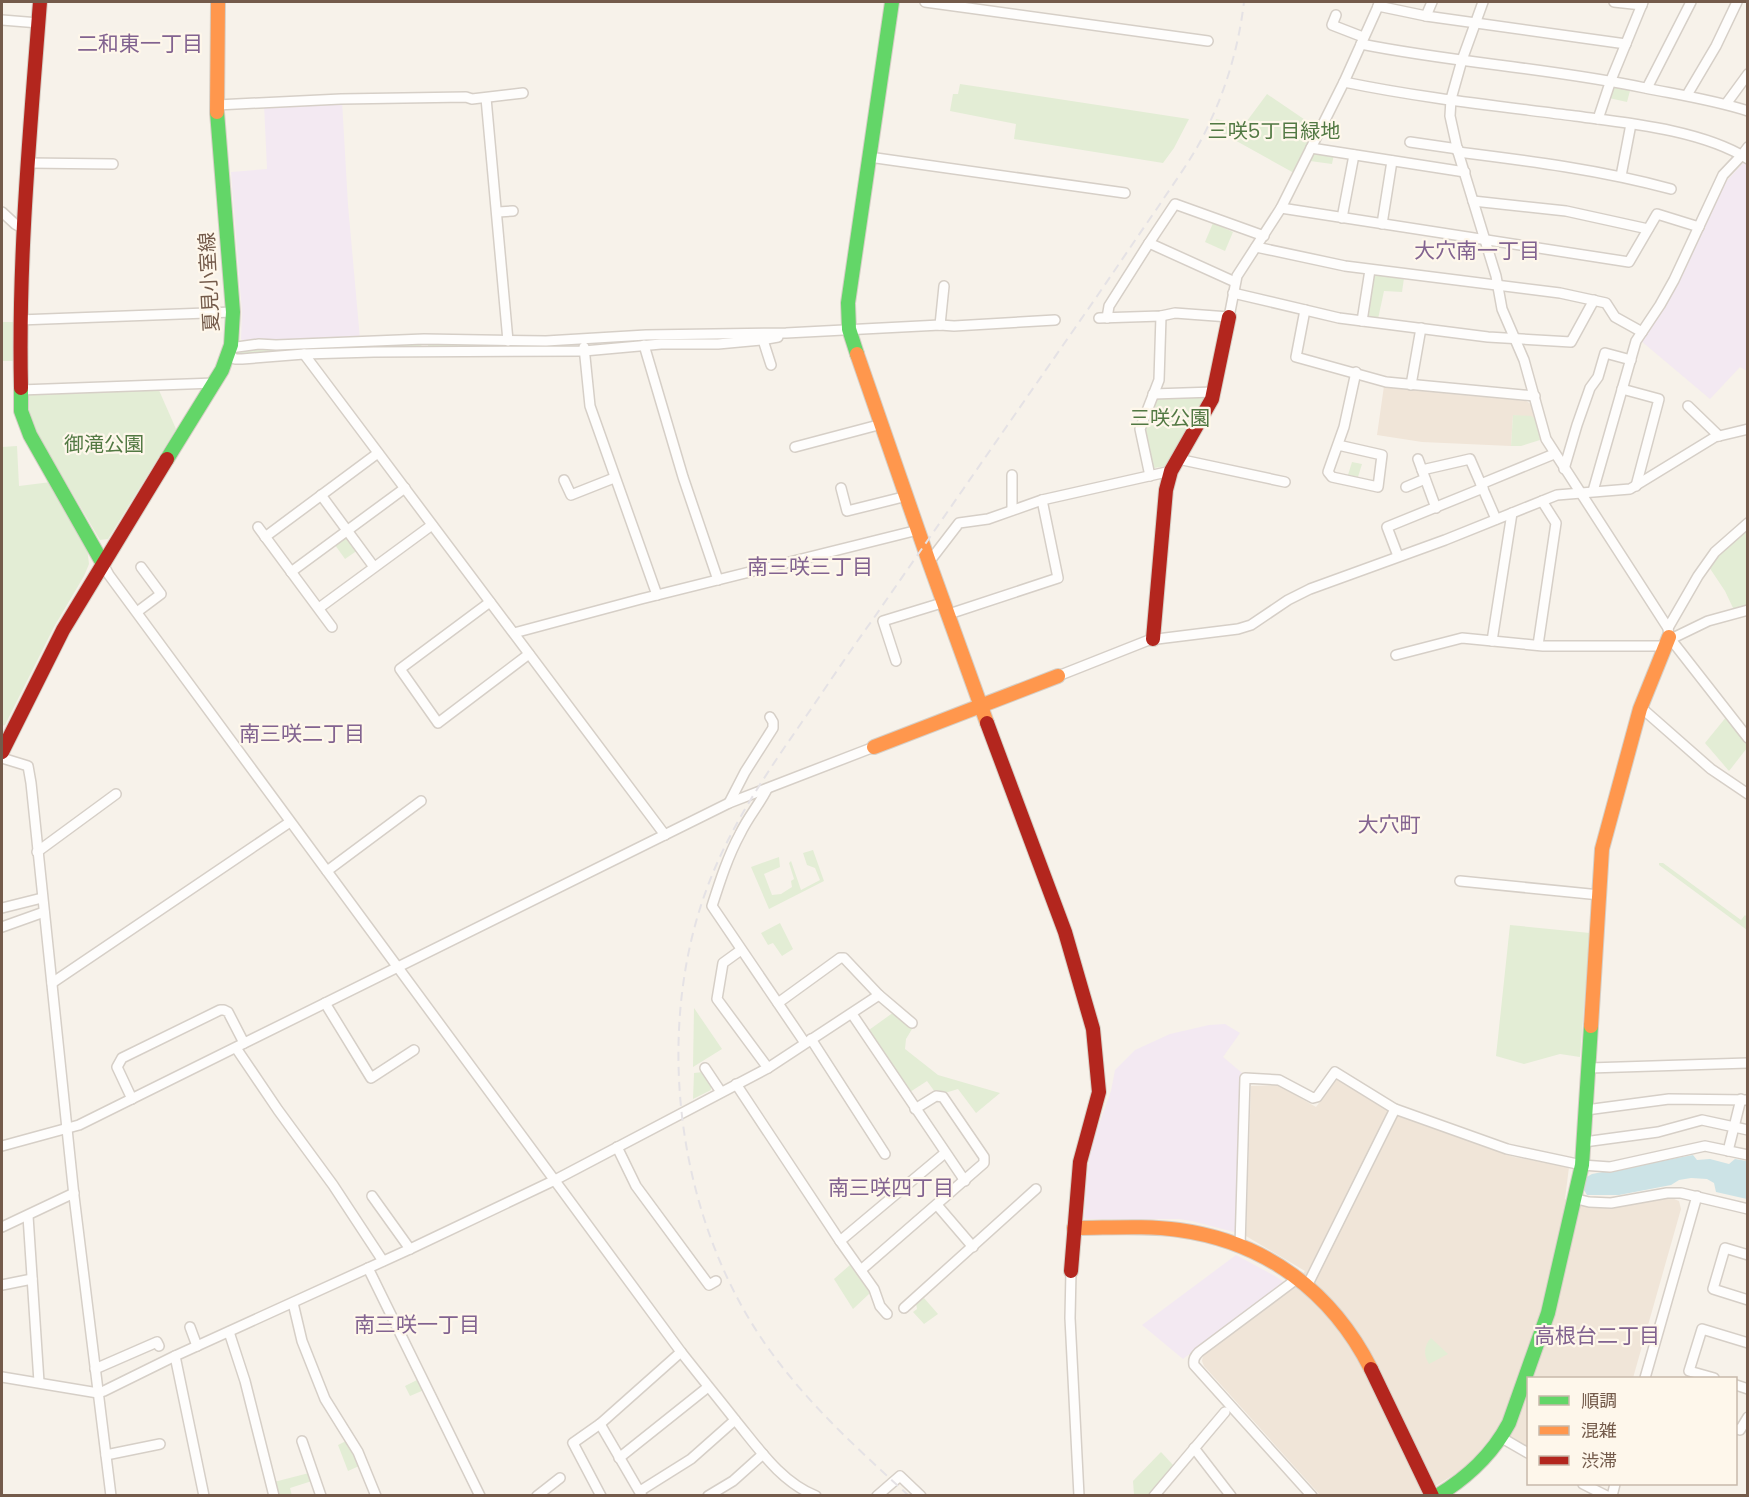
<svg xmlns="http://www.w3.org/2000/svg" width="1749" height="1497" viewBox="0 0 1749 1497" font-family="Poppins,'Noto Sans JP',sans-serif">
	<rect width="100%" height="100%" fill="#f7f2ea"/>
	<g fill="#f0e5d8">
		<polygon points="1384,386 1526,401 1531,404 1536,419 1513,415 1511,446 1422,442 1377,435"/>
		<polygon points="1337,1079 1407,1119 1514,1157 1569,1167 1565,1199 1592,1205 1667,1196 1679,1201 1681,1209 1633,1378 1528,1378 1528,1449 1495,1432 1468,1466 1421,1495 1320,1495 1204,1366 1202,1361 1203,1356 1289,1291 1305,1271 1246,1236 1251,1086 1278,1085 1316,1107"/>
	</g>
	<g fill="#f3e9f2">
		<polygon points="342,101 348,205 360,339 247,343 241,339 242,312 231,172 267,169 264,104"/>
		<polygon points="1744,162 1747,163 1747,371 1740,367 1710,399 1640,340 1722,186"/>
		<polygon points="1225,1024 1240,1033 1223,1057 1242,1073 1238,1233 1192,1221 1179,1219 1085,1219 1084,1217 1086,1184 1091,1146 1111,1091 1115,1070 1135,1050 1170,1034 1209,1025"/>
		<polygon points="1236,1255 1275,1276 1284,1282 1183,1359 1142,1325"/>
	</g>
	<g fill="#e3edd5">
		<polygon points="960,84 1189,119 1174,148 1163,163 1014,139 1016,124 950,111 953,94 958,94"/>
		<polygon points="1612,86 1631,87 1627,102 1609,98"/>
		<polygon points="1267,94 1317,128 1294,173 1213,128 1216,119 1244,125"/>
		<polygon points="1317,152 1334,154 1332,164 1310,161 1312,154"/>
		<polygon points="1213,223 1233,232 1225,251 1205,242"/>
		<polygon points="1374,274 1404,278 1402,292 1384,291 1378,319 1368,318 1366,315 1371,276"/>
		<polygon points="2,322 14,322 13,361 2,361"/>
		<polygon points="420,342 422,347 243,355 240,354 240,350 247,348"/>
		<polygon points="428,343 485,343 494,349 428,348"/>
		<polygon points="158,388 176,429 108,539 100,540 36,432 27,410 26,395"/>
		<polygon points="1203,395 1205,398 1167,466 1154,468 1151,466 1143,431 1155,396"/>
		<polygon points="1513,415 1531,416 1536,419 1540,440 1521,446 1511,446"/>
		<polygon points="17,446 19,486 51,482 87,547 89,564 84,576 54,627 5,725 2,726 2,447"/>
		<polygon points="1352,462 1362,464 1358,477 1348,475"/>
		<polygon points="1747,528 1747,607 1734,610 1725,591 1709,567 1720,553"/>
		<polygon points="347,537 358,550 345,559 335,545"/>
		<polygon points="1727,716 1747,744 1747,748 1729,771 1705,743"/>
		<polygon points="813,850 824,881 769,909 751,867 779,857 780,867 764,874 772,895 781,894 792,887 791,881 794,879 789,863 791,861 801,890 820,880 815,868 807,865 803,853"/>
		<polygon points="1659,863 1663,863 1741,920 1745,915 1747,917 1747,930 1659,865"/>
		<polygon points="780,923 793,949 782,956 773,943 768,945 761,933"/>
		<polygon points="1510,925 1590,933 1580,1057 1560,1054 1524,1064 1496,1056"/>
		<polygon points="694,1008 722,1049 693,1067"/>
		<polygon points="894,1012 912,1029 906,1039 905,1049 938,1075 1000,1093 976,1113 958,1089 945,1093 935,1092 927,1081 910,1092 869,1030"/>
		<polygon points="703,1072 711,1086 711,1090 693,1099 694,1073"/>
		<polygon points="850,1265 870,1293 853,1309 834,1279"/>
		<polygon points="924,1298 938,1314 924,1324 913,1312 917,1309 916,1303"/>
		<path d="M 1431,1338 L 1448,1354 L 1429,1364 C 1423,1355 1424,1345 1431,1338 Z"/>
		<polygon points="419,1379 424,1390 410,1396 405,1386"/>
		<polygon points="346,1441 359,1466 348,1471 338,1445"/>
		<polygon points="1161,1452 1173,1465 1148,1495 1134,1495 1133,1481"/>
		<polygon points="309,1473 312,1481 290,1488 292,1496 278,1495 274,1482"/>
	</g>
	<polygon fill="#cce3e6" points="1693,1155 1697,1160 1710,1159 1729,1164 1735,1159 1747,1161 1747,1199 1716,1192 1714,1183 1707,1179 1691,1178 1679,1180 1671,1185 1619,1195 1587,1195 1584,1190 1585,1178 1592,1174"/>
	<g fill="none" stroke-linecap="round" stroke-linejoin="round">
		<defs>
			<g id="street">
				<polyline points="925,2 1208,41"/>
				<polyline points="1483,2 1462,60 1451,99 1450,116 1458,152 1496,276 1502,309 1524,360 1546,439 1668,628 1669,637 1748,738"/>
				<polyline points="1614,2 1642,5"/>
				<polyline points="1378,6 1426,16 1626,44"/>
				<polyline points="1336,15 1332,25 1363,37"/>
				<polyline points="1426,16 1432,2"/>
				<polyline points="2,20 39,23"/>
				<path d="M 1361,44 C 1455,63 1551,68 1645,88 C 1680,95 1714,100 1748,111"/>
				<path d="M 1344,82 C 1421,98 1498,106 1575,116 C 1628,123 1702,130 1748,159"/>
				<polyline points="1647,88 1691,2"/>
				<polyline points="1687,95 1716,46 1737,2"/>
				<polyline points="486,98 508,341"/>
				<polyline points="1726,104 1748,74"/>
				<polyline points="217,105 341,99 466,97 472,99 523,93"/>
				<polyline points="1598,119 1611,80 1643,2"/>
				<polyline points="1410,142 1458,149"/>
				<polyline points="1311,148 1465,172"/>
				<path d="M 1458,152 C 1530,161 1601,170 1671,189"/>
				<polyline points="869,157 1125,193"/>
				<polyline points="27,163 113,164"/>
				<polyline points="1621,176 1631,124"/>
				<polyline points="1473,201 1566,211 1648,229"/>
				<polyline points="1281,208 1629,262 1657,214 1699,227"/>
				<polyline points="2,212 15,224 22,228"/>
				<polyline points="498,212 513,211"/>
				<polyline points="1342,218 1354,155"/>
				<polyline points="1382,224 1392,161"/>
				<polyline points="1256,247 1345,266 1560,293 1606,303 1615,317 1642,332"/>
				<polyline points="1235,282 1149,243 1175,204 1264,236"/>
				<polyline points="1233,293 1339,318 1488,337 1571,342 1594,300"/>
				<polyline points="1305,310 1296,357 1386,382 1535,396"/>
				<polyline points="1099,318 1161,316 1175,313 1229,317 1237,276 1281,208 1344,82 1380,2"/>
				<polyline points="1107,318 1109,306 1149,243"/>
				<polyline points="19,320 233,312"/>
				<polyline points="1362,321 1370,270"/>
				<polyline points="940,325 944,286"/>
				<polyline points="763,340 771,365"/>
				<polyline points="644,345 683,477 718,580"/>
				<polyline points="584,347 590,406 657,595"/>
				<polyline points="230,348 259,344 276,345 424,339 546,341 646,335 786,333 940,325 954,326 1055,320"/>
				<polyline points="229,354 235,359 242,359 304,354 374,352 584,351 661,344 718,344 761,340 778,337"/>
				<polyline points="304,354 665,835"/>
				<polyline points="1411,385 1421,328"/>
				<polyline points="1622,389 1659,399 1636,486"/>
				<polyline points="20,390 215,383"/>
				<polyline points="1153,394 1214,392"/>
				<polyline points="1688,406 1719,436"/>
				<polyline points="1338,445 1382,455 1378,487 1332,477 1328,472 1344,427 1356,372"/>
				<polyline points="795,447 882,424"/>
				<polyline points="1178,459 1285,482"/>
				<polyline points="1418,459 1436,508"/>
				<polyline points="1564,469 1577,425 1590,388 1598,377 1605,353 1631,360"/>
				<polyline points="1422,470 1470,459 1496,519"/>
				<polyline points="1012,475 1012,510"/>
				<polyline points="1150,476 1140,429 1159,380 1161,316"/>
				<polyline points="564,480 571,495 614,478"/>
				<polyline points="1481,484 1554,454"/>
				<polyline points="1406,487 1425,479"/>
				<polyline points="841,488 847,511 907,496"/>
				<polyline points="1593,491 1636,341 1660,305 1674,280 1723,175 1742,155 1748,147"/>
				<polyline points="321,495 374,567"/>
				<polyline points="258,527 332,627"/>
				<polyline points="265,537 378,453"/>
				<polyline points="1398,556 1387,527 1483,488"/>
				<path d="M 102,562 L 109,575 L 681,1352 C 699,1375 718,1398 736,1421 C 759,1449 781,1482 816,1496"/>
				<polyline points="929,562 959,523 988,519 1042,500 1171,471"/>
				<polyline points="291,572 405,488"/>
				<polyline points="490,602 400,669 438,723 529,654"/>
				<polyline points="319,608 432,525"/>
				<polyline points="137,612 161,594 141,567"/>
				<polyline points="949,614 1058,578 1042,500"/>
				<polyline points="1668,628 1698,576 1715,552 1748,523"/>
				<polyline points="514,633 641,599 918,530"/>
				<polyline points="1669,637 1675,637 1708,621 1748,610"/>
				<polyline points="1492,641 1512,513"/>
				<polyline points="1538,645 1556,523 1542,501"/>
				<polyline points="1396,655 1462,638 1543,646 1664,646"/>
				<polyline points="896,661 883,621 945,602"/>
				<polyline points="1058,676 1149,640 1238,629 1251,625 1288,600 1310,589 1445,540 1557,495 1630,489 1715,437 1748,429"/>
				<polyline points="1640,709 1645,711 1711,769 1748,794"/>
				<polyline points="2,758 28,766 31,783 74,1196 111,1496"/>
				<path d="M 767,789 C 759,805 748,817 740,834 C 728,856 720,881 712,906 L 805,1043"/>
				<polyline points="729,803 745,772 773,728 773,722 770,717"/>
				<polyline points="37,852 116,794"/>
				<polyline points="327,871 421,801"/>
				<polyline points="1460,881 1600,895"/>
				<polyline points="2,908 42,898"/>
				<polyline points="2,927 44,912"/>
				<polyline points="741,950 723,963 717,999 768,1068"/>
				<polyline points="52,983 290,822"/>
				<polyline points="325,1003 371,1078 414,1050"/>
				<polyline points="778,1003 840,958 844,958 879,995 912,1023"/>
				<polyline points="852,1014 965,1181"/>
				<polyline points="811,1039 885,1154"/>
				<polyline points="236,1048 278,1110 333,1185 383,1261"/>
				<polyline points="705,1068 721,1092"/>
				<polyline points="1589,1068 1748,1063"/>
				<polyline points="736,1084 840,1241 874,1289 880,1306 887,1314"/>
				<polyline points="132,1099 117,1067 122,1058 220,1010 224,1010 228,1012 244,1043"/>
				<polyline points="1586,1110 1669,1099 1748,1100"/>
				<polyline points="1584,1142 1658,1132 1702,1120 1748,1130"/>
				<polyline points="2,1146 79,1125 729,803 874,747"/>
				<polyline points="617,1147 636,1186 709,1285 716,1281"/>
				<polyline points="1728,1151 1741,1099"/>
				<polyline points="372,1196 410,1249"/>
				<polyline points="1573,1198 1589,1202 1611,1203 1667,1193 1681,1193 1748,1209"/>
				<polyline points="937,1205 973,1247"/>
				<polyline points="28,1216 39,1382"/>
				<polyline points="2,1227 74,1193"/>
				<polyline points="840,1241 945,1153"/>
				<polyline points="1240,1246 1245,1078 1279,1080 1313,1098 1317,1097 1335,1072 1395,1109 1507,1149 1582,1165 1610,1167 1705,1146 1748,1155"/>
				<polyline points="1748,1255 1725,1248 1713,1289 1748,1300"/>
				<polyline points="368,1268 480,1496"/>
				<polyline points="861,1270 984,1163 984,1157 943,1097 936,1096 915,1109"/>
				<polyline points="1071,1271 1070,1318 1079,1496"/>
				<path d="M 1298,1278 L 1199,1352 C 1195,1356 1193,1359 1194,1365 L 1312,1496"/>
				<polyline points="2,1285 32,1279"/>
				<polyline points="1307,1286 1395,1109"/>
				<polyline points="293,1303 302,1341 325,1399 358,1452 376,1496"/>
				<polyline points="904,1308 1036,1189"/>
				<polyline points="190,1327 197,1346"/>
				<polyline points="229,1332 245,1381 274,1496"/>
				<polyline points="175,1356 204,1496"/>
				<polyline points="95,1369 157,1342 159,1346"/>
				<polyline points="2,1377 98,1393 104,1391 175,1356 410,1249 555,1180 768,1068 879,995"/>
				<polyline points="1645,1378 1697,1196"/>
				<polyline points="1714,1378 1689,1371 1702,1329 1748,1343"/>
				<polyline points="1736,1385 1748,1389"/>
				<polyline points="600,1424 642,1496"/>
				<polyline points="1736,1429 1740,1430 1748,1417"/>
				<polyline points="1502,1438 1528,1453"/>
				<polyline points="302,1441 321,1496"/>
				<polyline points="1194,1448 1231,1496"/>
				<polyline points="106,1455 160,1444"/>
				<polyline points="619,1458 708,1387"/>
				<polyline points="1583,1484 1607,1496"/>
				<polyline points="640,1491 691,1459 735,1420"/>
				<polyline points="537,1496 560,1478"/>
				<polyline points="601,1496 573,1443 600,1424 681,1352"/>
				<polyline points="708,1496 733,1481 763,1454"/>
				<polyline points="877,1496 900,1476 921,1496"/>
				<polyline points="1154,1496 1225,1412"/>
				<polyline points="1612,1496 1615,1484"/>
			</g>
			<g id="fast">
				<polyline points="857,354 849,329 848,303 892,2"/>
				<polyline points="21,388 21,411 30,435 102,562"/>
				<polyline points="167,459 222,370 231,345 233,312 217,112"/>
				<path d="M 1437,1496 C 1468,1477 1492,1455 1509,1423 L 1548,1313 L 1582,1165 L 1591,1026"/>
			</g>
			<g id="slow">
				<polyline points="217,112 218,2"/>
				<polyline points="857,354 929,562 987,723"/>
				<polyline points="874,747 1058,676"/>
				<polyline points="1591,1026 1602,849 1640,709 1669,637"/>
				<path d="M 1074,1228 C 1109,1228 1145,1225 1179,1230 C 1266,1242 1332,1292 1371,1369"/>
			</g>
			<g id="jam">
				<path d="M 21,388 C 18,259 30,131 40,2"/>
				<polyline points="1153,639 1166,490 1171,471 1212,399 1229,317"/>
				<polyline points="987,723 1065,932 1093,1029 1099,1092 1080,1162 1071,1271"/>
				<polyline points="2,752 63,630 167,459"/>
				<polyline points="1371,1369 1432,1496"/>
			</g>
		</defs>
		<use href="#street" stroke="#d6cfc7" stroke-width="12"/>
		<use href="#fast" stroke="#d6cfc6" stroke-width="16"/>
		<use href="#slow" stroke="#d6cfc6" stroke-width="16"/>
		<use href="#jam" stroke="#d6cfc6" stroke-width="16"/>
		<use href="#street" stroke="#fefdfc" stroke-width="9"/>
		<use href="#fast" stroke="#63d668" stroke-width="14"/>
		<use href="#slow" stroke="#ff974d" stroke-width="14"/>
		<use href="#jam" stroke="#b3261e" stroke-width="14"/>
		<path stroke="#e5e2e5" stroke-width="2" stroke-dasharray="9 6" stroke-linecap="butt" d="M 909,1496 C 859,1450 811,1407 771,1352 C 678,1225 652,1036 707,888 C 729,828 766,774 802,722 C 825,689 847,655 871,622 C 942,520 1013,417 1084,315 C 1109,279 1133,243 1158,207 C 1175,181 1195,155 1208,126 C 1227,87 1239,44 1244,2"/>
	</g>
	<g text-anchor="middle" dominant-baseline="central" stroke-width="4.5" stroke-linejoin="round" paint-order="stroke">
		<g font-size="20" fill="#527943" stroke="#fef7eb">
			<text x="1274" y="131">三咲5丁目緑地</text>
			<text x="1170" y="418">三咲公園</text>
			<text x="104" y="444">御滝公園</text>
		</g>
		<g font-size="20" fill="#745b4b" stroke="#fef7eb">
			<text transform="translate(209 282) rotate(-93)">夏見小室線</text>
		</g>
		<g font-size="21" fill="#826390" stroke="#fef7eb">
			<text x="140" y="43">二和東一丁目</text>
			<text x="1477" y="250">大穴南一丁目</text>
			<text x="810" y="566">南三咲三丁目</text>
			<text x="302" y="733">南三咲二丁目</text>
			<text x="1389" y="824">大穴町</text>
			<text x="891" y="1187">南三咲四丁目</text>
			<text x="417" y="1324">南三咲一丁目</text>
			<text x="1597" y="1335">高根台二丁目</text>
		</g>
	</g>
	<rect width="1749" height="1497" fill="none" stroke="#745b4b" stroke-width="6"/>
	<rect x="1527" y="1377" width="210" height="108" fill="#fef7eb" stroke="#c7b9ab" stroke-width="1.5"/>
	<rect x="1539" y="1396" width="30" height="9" fill="#63d668" stroke="#c7b9ab" stroke-width="1.5"/>
	<text x="1581" y="1407" font-size="18" fill="#745b4b">順調</text>
	<rect x="1539" y="1426" width="30" height="9" fill="#ff974d" stroke="#c7b9ab" stroke-width="1.5"/>
	<text x="1581" y="1437" font-size="18" fill="#745b4b">混雑</text>
	<rect x="1539" y="1456" width="30" height="9" fill="#b3261e" stroke="#c7b9ab" stroke-width="1.5"/>
	<text x="1581" y="1467" font-size="18" fill="#745b4b">渋滞</text>
</svg>
